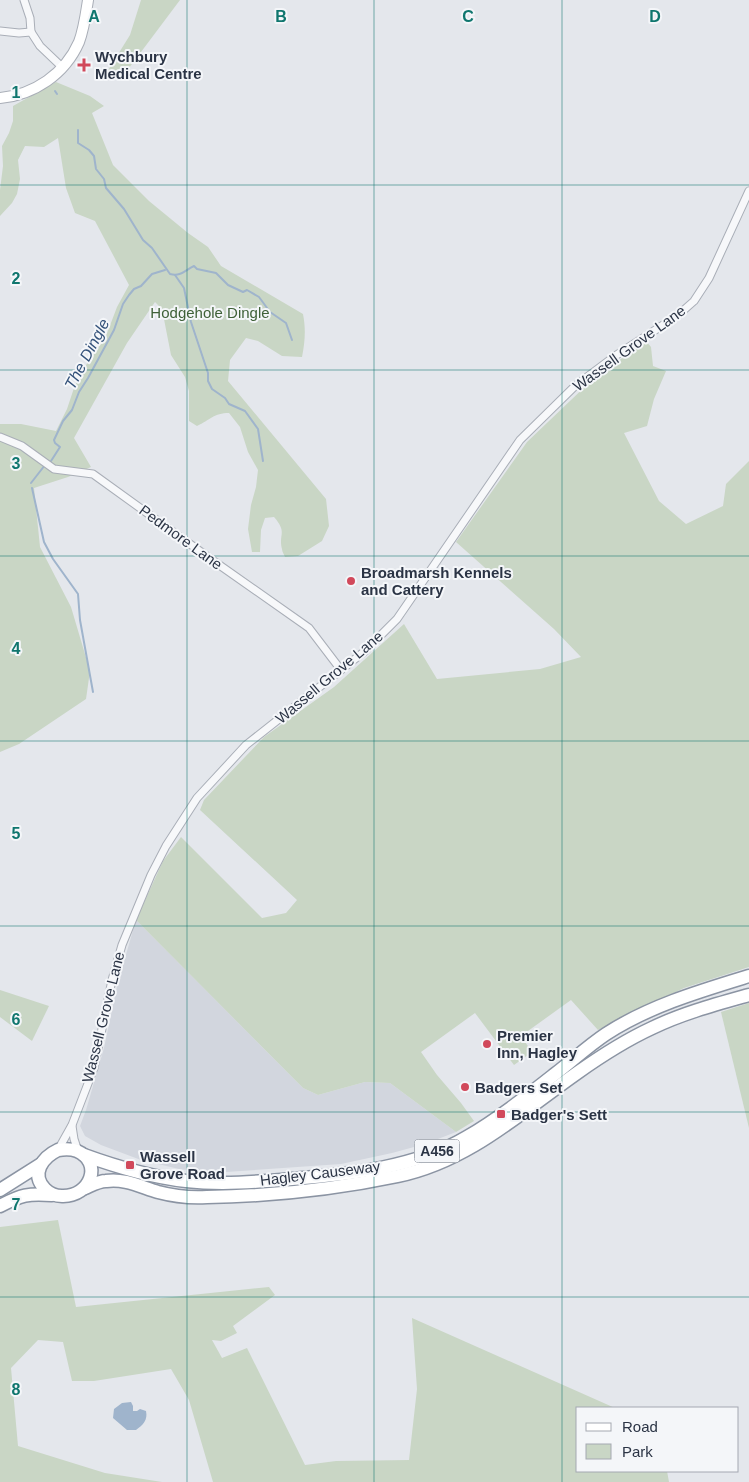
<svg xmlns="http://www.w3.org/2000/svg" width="749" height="1482" viewBox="0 0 749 1482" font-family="Helvetica,sans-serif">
	<rect width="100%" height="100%" fill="#e4e7ec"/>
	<polygon fill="#d2d6de" points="136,920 303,1088 318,1095 365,1082 390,1083 456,1132 425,1144 392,1153 341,1164 211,1173 179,1169 141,1160 101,1145 85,1136 80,1126 86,1110 104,1048 118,982"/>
	<g fill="#c9d6c5">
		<polygon points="141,0 180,0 120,80 106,71 107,72 130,35"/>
		<path d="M 56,82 L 90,96 L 104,106 L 92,113 L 113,165 L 149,201 L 188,233 L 208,247 L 221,266 L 303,314 C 306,329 305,342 302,357 L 282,356 L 258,341 L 246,338 L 230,360 L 228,381 L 326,499 L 329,526 L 322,541 L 298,556 L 285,557 C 284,554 282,552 282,549 C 278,534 288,533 274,517 L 265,518 L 261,530 L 260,552 L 252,552 L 248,529 L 251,505 L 256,487 L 258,470 L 248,452 L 240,427 L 229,413 C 214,413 210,420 197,426 L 189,421 L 189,391 L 185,377 L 171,355 L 162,309 L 155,302 L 127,343 L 74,438 L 91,467 L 68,477 L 34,488 L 40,547 L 71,607 L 90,671 L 86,699 L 19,744 L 0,752 L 0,424 L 21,424 L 56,431 L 67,409 L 74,388 L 82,371 L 106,336 L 117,307 L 129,285 L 95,221 L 75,213 L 66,188 L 58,138 L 44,147 L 25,146 L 18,160 L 20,179 L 17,194 L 12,203 L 0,216 L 0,190 L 3,166 L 2,146 L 9,133 L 13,121 L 13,106 Z"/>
		<polygon points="646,341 651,347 653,366 666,371 654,399 647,426 624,433 659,501 686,524 723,506 726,484 749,461 749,967 684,988 598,1030 571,1000 521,1036 532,1052 514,1065 475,1013 421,1052 437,1075 461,1103 474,1121 456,1132 390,1083 365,1082 318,1095 303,1088 136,920 163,861 181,837 262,918 286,913 297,900 200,810 204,800 264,737 334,687 404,624 437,679 540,669 581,657 554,629 456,542 527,442 593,379"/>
		<polygon points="0,990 49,1006 32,1041 0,1017"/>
		<polygon points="749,1003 749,1128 721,1012"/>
		<polygon points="58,1220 76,1307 269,1287 275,1295 233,1326 237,1333 221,1341 212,1340 222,1358 247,1348 305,1465 336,1461 409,1460 417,1389 412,1318 615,1408 578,1408 578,1471 667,1471 669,1482 213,1482 189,1400 171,1369 94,1381 72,1381 63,1342 38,1340 11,1368 18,1446 105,1473 162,1482 0,1482 0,1227"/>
	</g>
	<path fill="#9fb4cc" d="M 131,1402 L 133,1406 L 133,1411 L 137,1411 L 140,1409 L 146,1411 C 148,1420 143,1425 136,1430 L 127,1430 L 113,1418 L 114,1409 L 122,1403 Z"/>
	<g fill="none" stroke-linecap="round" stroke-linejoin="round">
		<g stroke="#9fb4cc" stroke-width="2">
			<polyline points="55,91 57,94"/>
			<path d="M 78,130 L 78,143 L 89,150 L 94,156 L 96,169 L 104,179 L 106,188 L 124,209 L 143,240 L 152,248 L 170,274 C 181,277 185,270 194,266 L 197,269 L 216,273 L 228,285 L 243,292 L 247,290 L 259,297 L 270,312 L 286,323 L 292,340"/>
			<polyline points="175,275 184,288 191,322 208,373 208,381 212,389 225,398 229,404 245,411 258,429 263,461"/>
			<polyline points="51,461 60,447 55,443 54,440 63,421 72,410 79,392 88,378 114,330 123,304 129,295 134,289 141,286 152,274 165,270"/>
			<polyline points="31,483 45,465"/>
			<polyline points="32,488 44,542 53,559 78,594 80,620 93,692"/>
		</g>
		<defs>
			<g id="street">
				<polyline points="24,0 30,18 31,32"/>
				<polyline points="0,31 19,33 31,32 40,46 62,67"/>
				<polyline points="0,437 22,446 54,469 93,474 208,557 309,628 341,670"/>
				<polyline points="72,1126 74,1139 78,1151"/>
				<polyline points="58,1150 72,1125 94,1068 112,980 122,945 151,875 166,846 197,798 246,745 365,651 397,619 520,440 575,386 615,356 677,316 694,301 709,278 749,191"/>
			</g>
			<path id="secondary" d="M 0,98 C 34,95 65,74 79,42 C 84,29 86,13 88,0"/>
			<g id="highway">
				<path d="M 58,1150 C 64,1149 72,1149 77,1151 C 103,1162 91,1197 62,1196 C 55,1196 50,1194 45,1189 C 30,1174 43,1157 58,1150 Z"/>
				<path d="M 84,1155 C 117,1167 151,1177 186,1181 C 221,1185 257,1182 292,1179 C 350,1174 415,1168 467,1137 C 498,1119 527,1096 555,1074 C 572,1061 588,1046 606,1034 C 649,1006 700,991 749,976"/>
				<path d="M 85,1188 C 92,1185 99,1181 106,1181 C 124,1178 141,1187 158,1192 C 173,1196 190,1198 207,1197 C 271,1196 336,1189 398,1176 C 469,1161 520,1113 577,1073 C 601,1056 626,1040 652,1028 C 683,1013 717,1004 749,995"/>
				<polyline points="0,1190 41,1164"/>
				<path d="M 0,1206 C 21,1195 28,1193 52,1195"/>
			</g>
		</defs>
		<use href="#street" stroke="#a9aeb7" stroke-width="9"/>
		<use href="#secondary" stroke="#a9aeb7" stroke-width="12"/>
		<use href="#highway" stroke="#8b94a3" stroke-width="15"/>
		<use href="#street" stroke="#f7f8fa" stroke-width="7"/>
		<use href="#secondary" stroke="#fff" stroke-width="10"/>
		<use href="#highway" stroke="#fff" stroke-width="12"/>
	</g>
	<path fill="none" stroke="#0f766e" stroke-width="1" stroke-opacity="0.55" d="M 187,0 L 187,1482M 374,0 L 374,1482M 562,0 L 562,1482M 0,185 L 749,185M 0,370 L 749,370M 0,556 L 749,556M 0,741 L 749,741M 0,926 L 749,926M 0,1112 L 749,1112M 0,1297 L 749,1297"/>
	<g fill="#d1495b" stroke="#f4f6f9" stroke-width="2">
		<path d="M81.5 57.5h5v5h5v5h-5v5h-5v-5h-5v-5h5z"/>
		<circle cx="351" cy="581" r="5"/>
		<circle cx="487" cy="1044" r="5"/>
		<circle cx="465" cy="1087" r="5"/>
		<rect x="496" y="1109" width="10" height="10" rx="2.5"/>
		<rect x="125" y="1160" width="10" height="10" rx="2.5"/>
	</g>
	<g text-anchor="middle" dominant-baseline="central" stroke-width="4" stroke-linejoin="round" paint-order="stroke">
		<rect fill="#f4f6f9" stroke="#676e7b" stroke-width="1" x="414.5" y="1139.5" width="45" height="23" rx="4"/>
		<g font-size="14" font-weight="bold" fill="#2b3445">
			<text x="437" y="1151">A456</text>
		</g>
		<g font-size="15" font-weight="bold" fill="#2b3445" stroke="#f4f6f9" text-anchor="start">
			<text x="95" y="56">Wychbury<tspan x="95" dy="17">Medical Centre</tspan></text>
			<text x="361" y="572">Broadmarsh Kennels<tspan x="361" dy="17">and Cattery</tspan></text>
			<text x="497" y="1035">Premier<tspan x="497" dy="17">Inn, Hagley</tspan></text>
			<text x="475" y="1087">Badgers Set</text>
			<text x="511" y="1114">Badger's Sett</text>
			<text x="140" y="1156">Wassell<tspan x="140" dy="17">Grove Road</tspan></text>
		</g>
		<g font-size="15" fill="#3f6138" stroke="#f4f6f9">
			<text x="210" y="312">Hodgehole Dingle</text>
		</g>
		<g font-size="15" fill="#2b3445" stroke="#f4f6f9">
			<text transform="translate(629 348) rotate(-36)">Wassell Grove Lane</text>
			<text transform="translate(181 537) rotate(36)">Pedmore Lane</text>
			<text transform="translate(329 677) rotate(-40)">Wassell Grove Lane</text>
			<text transform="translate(103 1017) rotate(-76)">Wassell Grove Lane</text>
			<text transform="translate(320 1173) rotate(-7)">Hagley Causeway</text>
		</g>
		<g font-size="16" font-style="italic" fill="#34527a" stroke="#f4f6f9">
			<text transform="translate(87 354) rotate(-62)">The Dingle</text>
		</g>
	</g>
	<g font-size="16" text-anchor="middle" font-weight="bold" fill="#0f766e" stroke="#f4f6f9" stroke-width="4" stroke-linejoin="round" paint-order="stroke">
		<text x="94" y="22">A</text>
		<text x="281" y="22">B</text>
		<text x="468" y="22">C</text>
		<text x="655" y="22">D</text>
		<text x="16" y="98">1</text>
		<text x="16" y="284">2</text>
		<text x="16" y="469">3</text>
		<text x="16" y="654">4</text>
		<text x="16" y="839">5</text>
		<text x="16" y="1025">6</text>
		<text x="16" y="1210">7</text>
		<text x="16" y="1395">8</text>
	</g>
	<rect x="576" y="1407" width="162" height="65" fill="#f4f6f9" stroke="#a4a8b1"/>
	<rect x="586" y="1423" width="25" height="8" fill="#ffffff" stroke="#a4a8b1"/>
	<text x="622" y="1432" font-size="15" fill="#2b3445">Road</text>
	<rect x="586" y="1444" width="25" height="15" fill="#c9d6c5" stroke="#a4a8b1"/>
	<text x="622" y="1457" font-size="15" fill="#2b3445">Park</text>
</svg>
